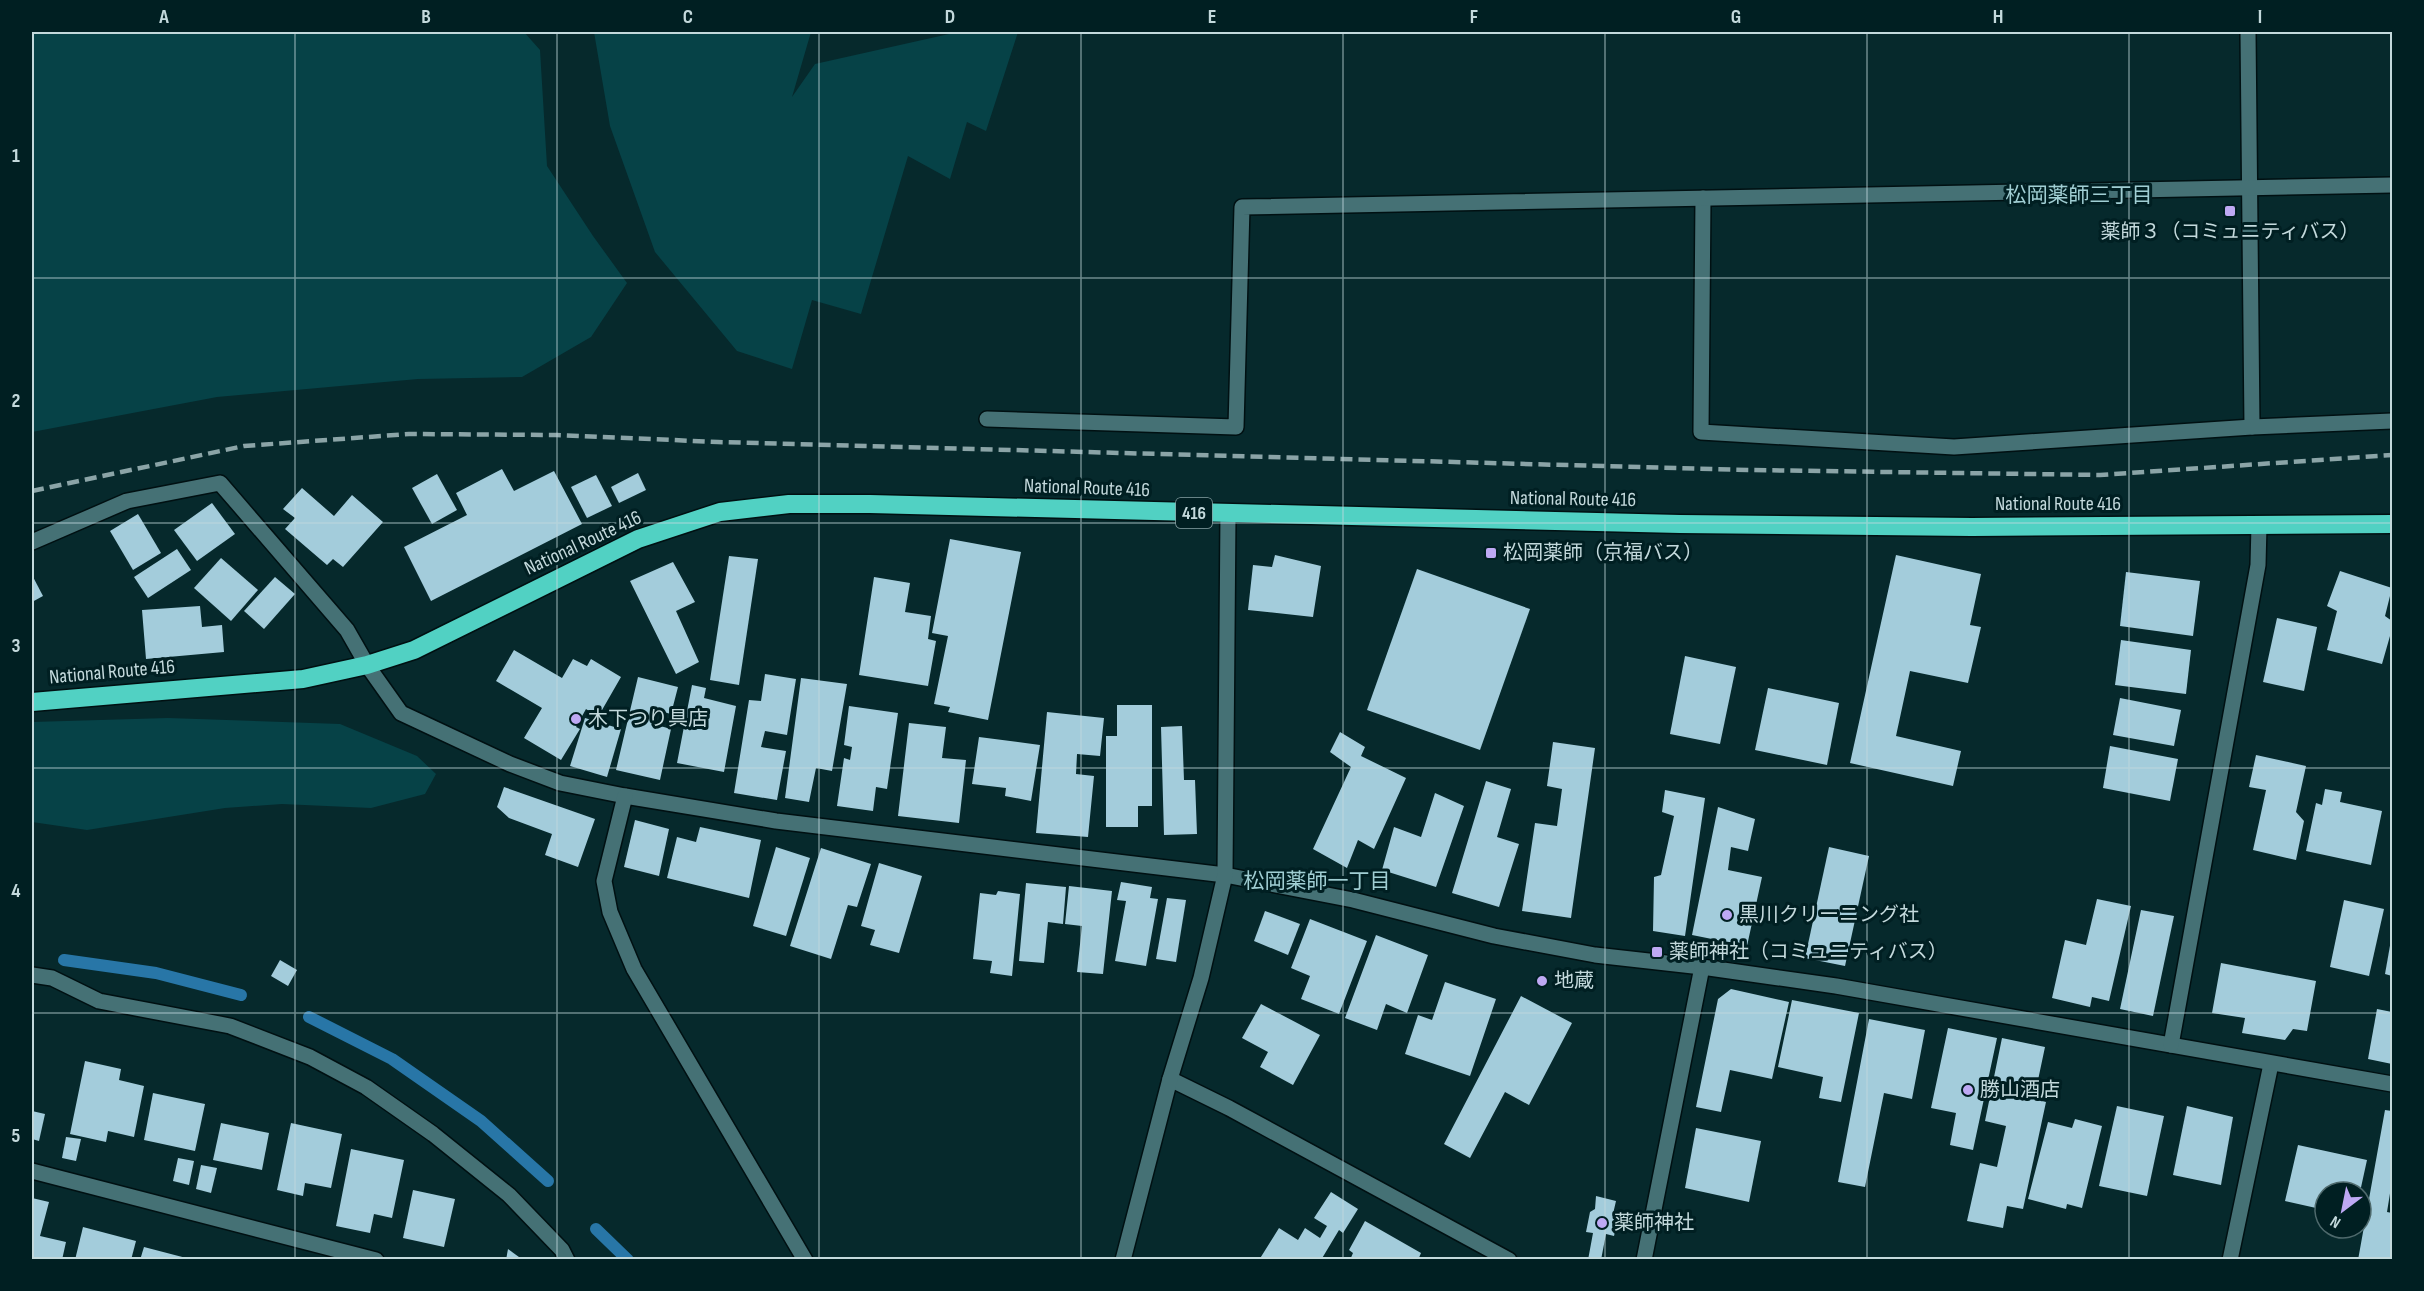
<svg xmlns="http://www.w3.org/2000/svg" width="2424" height="1291" viewBox="0 0 2424 1291" font-family="'Sofia Sans Condensed','Noto Sans JP',sans-serif">
	<rect width="100%" height="100%" fill="#06292c"/>
	<g fill="#064247">
		<polygon points="32,32 524,32 540,50 547,166 593,236 627,283 591,337 522,377 418,379 217,397 32,432"/>
		<polygon points="594,32 811,32 792,97 815,64 958,32 1018,32 986,131 967,122 950,179 908,156 861,314 812,300 792,369 737,351 655,252 610,126"/>
		<polygon points="168,718 340,724 417,756 436,774 425,794 371,808 282,804 225,808 87,830 32,822 32,722"/>
	</g>
	<g fill="none" stroke-linecap="round" stroke-linejoin="round">
		<g stroke="#2876a7" stroke-width="12">
			<polyline points="64,960 156,973 241,995"/>
			<polyline points="309,1017 392,1059 481,1121 548,1181"/>
			<polyline points="596,1229 628,1260"/>
		</g>
	</g>
	<g fill="#a3ccdb">
		<polygon points="502,469 514,491 554,471 582,524 431,601 404,547 467,515 456,493"/>
		<polygon points="638,473 646,490 619,503 611,487"/>
		<polygon points="437,474 457,510 432,524 412,488"/>
		<polygon points="596,475 612,506 587,518 571,487"/>
		<polygon points="302,488 334,516 352,495 383,522 343,567 333,559 327,565 285,529 295,518 283,509"/>
		<polygon points="212,503 235,534 197,561 174,530"/>
		<polygon points="138,514 161,553 133,570 110,531"/>
		<polygon points="950,539 1021,552 988,720 948,712 950,707 934,704 948,636 932,633"/>
		<polygon points="177,549 191,570 148,598 134,577"/>
		<polygon points="1275,555 1321,566 1313,617 1248,610 1253,565 1272,567"/>
		<polygon points="1896,555 1981,574 1970,625 1981,627 1968,683 1910,671 1896,736 1961,751 1953,786 1850,763"/>
		<polygon points="729,556 758,559 739,685 710,680"/>
		<polygon points="221,558 258,590 231,621 194,588"/>
		<polygon points="673,562 695,602 676,611 699,662 676,674 630,581"/>
		<polygon points="1417,569 1530,609 1480,750 1367,710"/>
		<polygon points="2340,571 2392,588 2385,616 2392,621 2392,629 2382,664 2327,650 2337,611 2327,606"/>
		<polygon points="2126,572 2200,581 2193,636 2120,626"/>
		<polygon points="32,575 43,596 32,602"/>
		<polygon points="275,577 295,594 264,629 244,611"/>
		<polygon points="874,577 910,583 905,612 931,616 928,639 936,641 928,686 859,675"/>
		<polygon points="200,606 202,627 222,625 224,652 146,659 142,610"/>
		<polygon points="2277,618 2317,627 2304,691 2263,682"/>
		<polygon points="2121,640 2191,650 2186,694 2115,685"/>
		<polygon points="514,650 562,678 573,659 587,666 591,659 621,677 598,717 586,709 576,727 580,729 561,760 524,738 542,708 496,681"/>
		<polygon points="1685,656 1736,667 1720,744 1670,734"/>
		<polygon points="765,674 796,679 787,735 765,731 761,747 786,751 777,800 734,793 749,700 761,701"/>
		<polygon points="638,677 678,687 671,714 656,710 653,724 671,729 660,780 616,770"/>
		<polygon points="801,678 847,684 832,771 816,768 809,802 785,798"/>
		<polygon points="692,685 706,688 704,698 736,706 724,772 677,763"/>
		<polygon points="1768,688 1839,703 1827,765 1755,750"/>
		<polygon points="2120,698 2181,710 2174,746 2113,735"/>
		<polygon points="1117,705 1152,705 1152,806 1138,806 1138,827 1106,827 1106,736 1117,736"/>
		<polygon points="849,706 898,713 887,789 876,787 873,811 837,806 844,758 850,760 852,747 844,745"/>
		<polygon points="1047,712 1104,718 1100,756 1077,754 1076,774 1094,776 1088,837 1036,833"/>
		<polygon points="585,718 621,729 607,777 570,766"/>
		<polygon points="909,723 946,727 942,758 966,760 959,823 898,816"/>
		<polygon points="1182,726 1184,780 1195,780 1197,834 1164,835 1161,727"/>
		<polygon points="1340,732 1365,747 1361,756 1406,778 1374,849 1358,840 1347,868 1313,849 1351,767 1330,752"/>
		<polygon points="979,737 1040,745 1031,801 1005,796 1006,788 972,784"/>
		<polygon points="1553,742 1595,748 1571,918 1522,911 1535,823 1557,826 1562,789 1547,786"/>
		<polygon points="2110,746 2178,759 2170,801 2103,788"/>
		<polygon points="2256,755 2306,766 2296,812 2304,821 2296,860 2253,850 2266,790 2249,787"/>
		<polygon points="1486,781 1511,789 1497,837 1519,844 1499,907 1452,893"/>
		<polygon points="504,787 595,819 578,867 545,855 552,834 509,818 497,807"/>
		<polygon points="2325,789 2342,792 2340,802 2382,811 2371,865 2306,851 2316,803 2322,805"/>
		<polygon points="1665,790 1705,798 1685,936 1653,931 1654,877 1661,875 1674,816 1662,812"/>
		<polygon points="1435,793 1464,806 1436,887 1382,870 1394,827 1421,837"/>
		<polygon points="1718,807 1755,819 1748,851 1731,847 1728,870 1762,877 1747,946 1692,935"/>
		<polygon points="635,820 669,829 659,876 624,867"/>
		<polygon points="700,827 761,840 749,898 667,878 677,837 696,842"/>
		<polygon points="776,847 810,858 786,936 753,926"/>
		<polygon points="1829,847 1869,856 1845,966 1805,958"/>
		<polygon points="821,848 871,864 857,907 848,905 831,959 790,946"/>
		<polygon points="879,863 922,876 899,953 870,945 875,930 861,926"/>
		<polygon points="1121,882 1152,887 1150,898 1158,899 1146,966 1115,961 1126,901 1117,900"/>
		<polygon points="1026,883 1066,887 1063,924 1048,922 1044,963 1019,961"/>
		<polygon points="1069,886 1112,891 1103,974 1077,972 1082,926 1065,924"/>
		<polygon points="998,891 1020,894 1012,976 990,973 992,961 973,959 980,893 996,895"/>
		<polygon points="1167,898 1186,900 1176,962 1156,959"/>
		<polygon points="2097,899 2131,906 2109,1001 2092,997 2090,1007 2052,998 2065,940 2086,945"/>
		<polygon points="2344,900 2384,909 2369,976 2330,967"/>
		<polygon points="2141,910 2174,916 2153,1016 2120,1009"/>
		<polygon points="1265,911 1300,924 1288,955 1254,941"/>
		<polygon points="1310,919 1367,941 1339,1014 1301,999 1310,976 1291,968"/>
		<polygon points="1376,935 1428,955 1407,1013 1386,1004 1377,1030 1345,1018"/>
		<polygon points="2391,940 2392,940 2392,976 2385,974"/>
		<polygon points="280,960 297,970 288,986 271,976"/>
		<polygon points="2221,963 2316,981 2307,1031 2293,1029 2285,1040 2242,1033 2245,1018 2212,1013"/>
		<polygon points="1445,982 1496,999 1470,1076 1405,1054 1418,1015 1432,1020"/>
		<polygon points="1731,989 1789,1002 1772,1079 1730,1070 1721,1112 1696,1107 1718,999"/>
		<polygon points="1521,996 1572,1023 1529,1105 1505,1092 1470,1158 1444,1144"/>
		<polygon points="1792,1000 1859,1013 1841,1102 1819,1098 1823,1077 1778,1067"/>
		<polygon points="1261,1004 1320,1035 1293,1085 1260,1067 1268,1052 1242,1038"/>
		<polygon points="2377,1009 2392,1012 2392,1064 2368,1059"/>
		<polygon points="1869,1019 1925,1030 1912,1099 1884,1093 1865,1187 1838,1182"/>
		<polygon points="1948,1028 1997,1038 1973,1150 1950,1145 1956,1113 1931,1108"/>
		<polygon points="2002,1038 2045,1047 2034,1099 2046,1102 2023,1209 2007,1206 2003,1228 1967,1221 1980,1163 1997,1167 2006,1126 1985,1121"/>
		<polygon points="85,1061 121,1069 119,1080 144,1086 134,1137 108,1131 106,1142 70,1134"/>
		<polygon points="153,1093 205,1104 195,1151 144,1140"/>
		<polygon points="2117,1106 2164,1116 2147,1196 2099,1186"/>
		<polygon points="2187,1106 2233,1117 2221,1185 2173,1175"/>
		<polygon points="2385,1110 2392,1111 2392,1181 2387,1212 2392,1213 2392,1260 2358,1260"/>
		<polygon points="32,1111 45,1114 39,1141 32,1139"/>
		<polygon points="2075,1119 2102,1126 2082,1208 2067,1204 2066,1209 2028,1199 2048,1122 2072,1128"/>
		<polygon points="221,1123 269,1133 262,1170 213,1160"/>
		<polygon points="291,1123 342,1134 331,1188 305,1183 303,1196 277,1190"/>
		<polygon points="1696,1128 1761,1141 1749,1202 1685,1188"/>
		<polygon points="66,1137 81,1139 76,1161 62,1158"/>
		<polygon points="2298,1145 2367,1160 2360,1192 2325,1192 2325,1210 2285,1201"/>
		<polygon points="351,1149 404,1160 392,1218 374,1214 370,1233 336,1226"/>
		<polygon points="178,1158 194,1161 189,1185 173,1181"/>
		<polygon points="201,1165 217,1168 211,1193 196,1189"/>
		<polygon points="413,1190 455,1199 444,1247 403,1238"/>
		<polygon points="1331,1192 1358,1209 1343,1233 1339,1230 1321,1260 1259,1260 1279,1228 1298,1240 1305,1228 1320,1238 1327,1226 1314,1218"/>
		<polygon points="1596,1196 1616,1201 1613,1214 1619,1215 1614,1236 1606,1234 1601,1260 1588,1260 1593,1233 1586,1232 1590,1212 1595,1209"/>
		<polygon points="32,1198 49,1202 40,1236 66,1242 62,1260 32,1260"/>
		<polygon points="1365,1221 1421,1253 1418,1260 1350,1260 1353,1253 1349,1250"/>
		<polygon points="83,1227 136,1241 131,1260 75,1260"/>
		<polygon points="144,1247 190,1259 190,1260 140,1260"/>
		<polygon points="508,1249 523,1260 506,1260"/>
	</g>
	<g fill="none" stroke-linecap="round" stroke-linejoin="round">
		<defs>
			<g id="lane">
				<polyline points="32,542 127,501 220,483 347,630 367,665"/>
				<polyline points="32,975 52,978 99,1001 230,1026 310,1057 366,1087 433,1134 509,1195 562,1250 567,1260"/>
				<polyline points="2230,1260 2271,1064"/>
			</g>
			<g id="street">
				<polyline points="2248,32 2252,427"/>
				<polyline points="1703,198 1701,432 1954,447 2252,427 2392,421"/>
				<polyline points="987,419 1236,427 1242,207 2392,185"/>
				<polyline points="367,665 401,713 510,764 560,783 625,796 776,821 1225,875 1353,900 1494,936 1595,955 1702,967 1836,986 2392,1084"/>
				<polyline points="625,796 604,881 610,912 634,969 805,1260"/>
				<polyline points="2171,1045 2258,565 2259,525"/>
				<polyline points="1170,1079 1229,1108 1509,1260"/>
				<polyline points="32,1171 376,1260"/>
				<polyline points="1123,1260 1170,1079 1201,978 1225,875 1228,514"/>
				<polyline points="1644,1260 1702,967"/>
			</g>
			<polyline id="highway" points="32,702 303,679 367,665 414,650 638,539 720,512 789,504 870,504 1680,524 1972,527 2392,524"/>
		</defs>
		<use href="#lane" stroke="#001012" stroke-width="18"/>
		<use href="#street" stroke="#001012" stroke-width="18"/>
		<use href="#highway" stroke="#001012" stroke-width="21"/>
		<use href="#lane" stroke="#457175" stroke-width="15"/>
		<use href="#street" stroke="#457175" stroke-width="15"/>
		<use href="#highway" stroke="#51d1c3" stroke-width="18"/>
		<polyline stroke="#8ba4a7" stroke-width="4.5" stroke-dasharray="12 6" stroke-linecap="butt" points="32,491 244,446 409,434 557,435 718,442 1748,470 2100,475 2392,455"/>
	</g>
	<path fill="none" stroke="#c3d9dc" stroke-width="1.5" stroke-opacity="0.55" d="M 295,32 L 295,1260M 557,32 L 557,1260M 819,32 L 819,1260M 1081,32 L 1081,1260M 1343,32 L 1343,1260M 1605,32 L 1605,1260M 1867,32 L 1867,1260M 2129,32 L 2129,1260M 32,278 L 2392,278M 32,523 L 2392,523M 32,768 L 2392,768M 32,1013 L 2392,1013"/>
	<g fill="#bea9f4" stroke="#001f22" stroke-width="2">
		<rect x="2224" y="205" width="12" height="12" rx="3"/>
		<rect x="1485" y="547" width="12" height="12" rx="3"/>
		<circle cx="576" cy="719" r="6"/>
		<circle cx="1727" cy="915" r="6"/>
		<rect x="1651" y="946" width="12" height="12" rx="3"/>
		<circle cx="1542" cy="981" r="6"/>
		<circle cx="1968" cy="1090" r="6"/>
		<circle cx="1602" cy="1223" r="6"/>
	</g>
	<g text-anchor="middle" dominant-baseline="central" stroke-width="6" stroke-linejoin="round" paint-order="stroke">
		<rect fill="#001f22" stroke="#88a1a4" stroke-width="1.5" x="1176" y="498" width="36" height="30" rx="4.5"/>
		<g font-size="18" font-weight="bold" fill="#c3d9dc">
			<text x="1194" y="513">416</text>
		</g>
		<g font-size="20" fill="#c3d9dc" stroke="#001f22" text-anchor="start">
			<text x="2230" y="232" text-anchor="middle">薬師３（コミュニティバス）</text>
			<text x="1503" y="553">松岡薬師（京福バス）</text>
			<text x="588" y="719">木下つり具店</text>
			<text x="1739" y="915">黒川クリーニング社</text>
			<text x="1669" y="952">薬師神社（コミュニティバス）</text>
			<text x="1554" y="981">地蔵</text>
			<text x="1980" y="1090">勝山酒店</text>
			<text x="1614" y="1223">薬師神社</text>
		</g>
		<g font-size="20" fill="#c3d9dc" stroke="#001f22">
			<text transform="translate(1087 488) rotate(2)">National Route 416</text>
			<text transform="translate(1573 499) rotate(1)">National Route 416</text>
			<text x="2058" y="504">National Route 416</text>
			<text transform="translate(583 543) rotate(-25)">National Route 416</text>
			<text transform="translate(112 672) rotate(-5)">National Route 416</text>
		</g>
		<g font-size="21" fill="#a0ced3" stroke="#001f22">
			<text x="2079" y="195">松岡薬師三丁目</text>
			<text x="1317" y="881">松岡薬師一丁目</text>
		</g>
	</g>
	<rect width="2424" height="1291" fill="none" stroke="#001f22" stroke-width="66"/>
	<g transform="translate(2343 1210) rotate(212)"><circle r="28" fill="#001f22" stroke="#4e696c" stroke-width="1.5"/>
	<path d="M0-4.5L10 22L0 15L-10 22Z" fill="#bea9f4"/>
	<text y="-9" font-size="16" font-weight="bold" text-anchor="middle" fill="#c3d9dc">N</text>
	</g>
	<rect x="33" y="33" width="2358" height="1225" fill="none" stroke="#c3d9dc" stroke-width="2"/>
	<g font-size="20" text-anchor="middle" font-weight="bold" fill="#c3d9dc">
		<text x="164" y="23">A</text>
		<text x="426" y="23">B</text>
		<text x="688" y="23">C</text>
		<text x="950" y="23">D</text>
		<text x="1212" y="23">E</text>
		<text x="1474" y="23">F</text>
		<text x="1736" y="23">G</text>
		<text x="1998" y="23">H</text>
		<text x="2260" y="23">I</text>
		<text x="16" y="162">1</text>
		<text x="16" y="407">2</text>
		<text x="16" y="652">3</text>
		<text x="16" y="897">4</text>
		<text x="16" y="1142">5</text>
	</g>
</svg>
